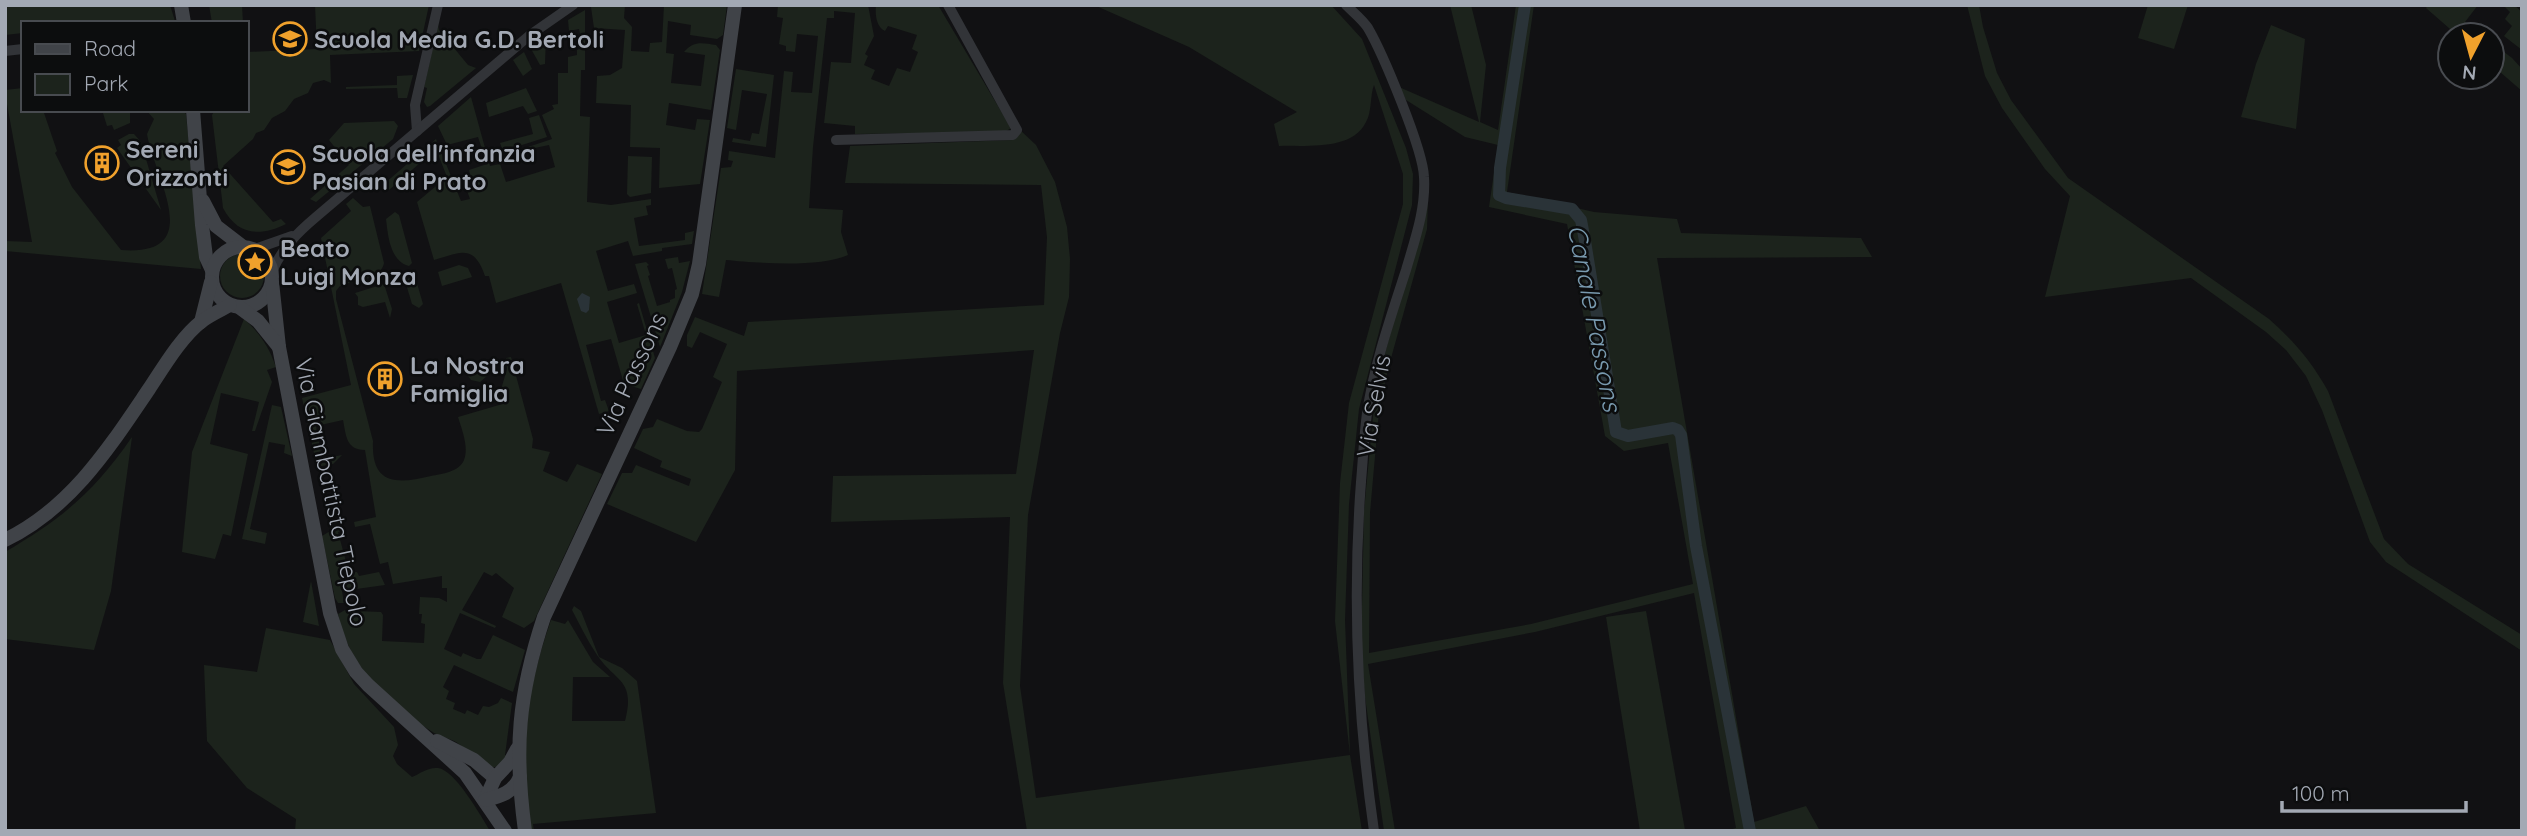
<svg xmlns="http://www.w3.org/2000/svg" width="2527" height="836" viewBox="0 0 2527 836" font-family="Quicksand,sans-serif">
	<rect width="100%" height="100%" fill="#111113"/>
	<g fill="#1c231c">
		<polygon points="5,5 170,5 175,21 175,23 23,23 23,33 5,35"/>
		<polygon points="209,5 242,5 243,23 212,23"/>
		<path d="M 315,5 L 429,5 L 419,51 L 330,55 L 331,83 L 324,80 L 313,83 L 308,93 L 294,99 L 285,111 L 272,118 L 264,130 L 256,133 L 253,139 L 223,166 L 273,222 L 281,219 L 286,224 C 260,237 237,235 223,208 L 212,115 L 215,110 L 247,110 L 247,52 L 317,49 Z"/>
		<path d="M 593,5 L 625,5 L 624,18 L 632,27 L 631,51 L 649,52 L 650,43 L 662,42 L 664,5 L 727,5 L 723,35 L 717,39 L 690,35 L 691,25 L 668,21 L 666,53 L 674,54 L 671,83 L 701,86 L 705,55 L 684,52 C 694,40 703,43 716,45 L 720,50 L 711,110 L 669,103 L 666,125 L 695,130 L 697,119 L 710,120 L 700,184 L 659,188 L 660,148 L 630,147 L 631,105 L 596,103 L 597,76 L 610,75 L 622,68 L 625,30 L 594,28 L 591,7 Z"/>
		<path d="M 778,5 L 868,5 L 874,36 L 865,54 L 868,56 L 864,65 L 875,70 L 871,79 L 889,86 L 897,68 L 910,72 L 918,52 L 912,49 L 917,35 L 888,26 L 885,31 C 876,27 875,14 876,5 L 938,5 L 1011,128 L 1005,132 L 855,134 L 855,126 L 824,123 L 831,62 L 851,63 L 855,13 L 834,11 L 834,18 L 827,18 L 813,147 L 809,208 L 843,210 L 841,232 L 848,255 C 819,268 758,263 726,260 L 719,297 L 702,294 L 721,168 L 731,167 L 733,161 L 728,160 L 729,151 L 775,158 L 784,71 L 793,72 L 791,92 L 812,93 L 818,36 L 797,34 L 795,52 L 786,51 L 786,46 L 779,44 L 783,18 L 777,17 Z"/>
		<path d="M 1094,5 L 1331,5 L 1362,39 L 1406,148 L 1413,174 L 1412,205 L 1359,409 L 1349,504 L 1345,620 L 1350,755 L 1362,831 L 1027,831 L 1003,683 L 1010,517 L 831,522 L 833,476 L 1016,474 L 1034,350 L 737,371 L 735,470 L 696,542 L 607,504 L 622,473 L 632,473 L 636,465 L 689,486 L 691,479 L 660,467 L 662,461 L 634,448 L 643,429 L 653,427 L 657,419 L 687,431 L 699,432 L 702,429 L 722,382 L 713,377 L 727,344 L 700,332 L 692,348 L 687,346 L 687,335 L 695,317 L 744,336 L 748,322 L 1044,305 L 1047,237 L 1041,185 L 845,183 L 850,146 L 1012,140 L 1019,129 L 1036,145 L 1055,182 L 1067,227 L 1070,259 L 1069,297 L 1060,333 L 1028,515 L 1020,686 L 1036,798 L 1350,755 L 1335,621 L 1340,483 L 1349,403 L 1403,204 L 1403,174 L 1374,85 C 1370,95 1372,112 1366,122 C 1352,151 1306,145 1279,146 L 1274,124 L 1297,112 L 1189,47 Z"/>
		<polygon points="1450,5 1471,5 1486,65 1480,122 1498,130 1516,5 1534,5 1507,192 1594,212 1677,219 1681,233 1861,238 1872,257 1657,258 1754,822 1806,806 1820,831 1725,831 1736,828 1694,593 1535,632 1368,664 1395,831 1384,831 1365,697 1361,654 1364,511 1374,406 1386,349 1428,200 1427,229 1388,369 1379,411 1370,513 1369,653 1531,624 1693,584 1668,443 1624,451 1605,436 1567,224 1489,207 1498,145 1465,137 1406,100 1399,87 1479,122"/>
		<path d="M 1967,5 L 1979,5 L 1983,27 L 1997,73 L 2011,100 L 2068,178 L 2269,319 C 2294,341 2312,362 2328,391 L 2384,539 L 2408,564 L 2522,635 L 2522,651 L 2386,562 L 2370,542 L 2322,410 L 2306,376 L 2286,350 L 2266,332 L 2191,278 L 2045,297 L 2070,196 L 2045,169 L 2002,108 L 1985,76 Z"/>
		<polygon points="2148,5 2188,5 2174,49 2138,38"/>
		<polygon points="2428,5 2478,5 2465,22 2482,35 2457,35 2426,8"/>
		<polygon points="2503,5 2514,5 2522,12 2522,50 2504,36 2512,26 2505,19 2510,12"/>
		<path d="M 585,10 L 585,70 L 581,70 L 580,116 L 590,117 L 587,202 L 611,205 L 651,199 L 651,205 L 646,206 L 648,215 L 634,218 L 639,246 L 685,240 L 685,233 L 694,231 L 692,244 L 662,248 L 662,251 L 633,256 L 628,241 L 596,251 L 608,291 L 634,284 L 637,293 L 607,302 L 619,343 L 646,335 L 637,304 L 639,303 L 655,358 L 641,389 L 624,384 L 611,339 L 586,345 L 601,401 L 605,400 L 609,411 L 599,414 L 561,283 L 496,303 L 489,276 L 485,276 C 474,244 461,252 434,260 L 417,202 L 447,177 L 436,149 L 389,190 L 384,184 L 436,139 L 461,201 L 470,199 L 465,185 L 466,181 L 471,178 L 469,170 L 487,164 L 478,137 L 447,145 L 438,126 L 471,97 L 490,166 L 500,164 L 506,182 L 555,167 L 549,145 L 525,150 L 525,148 L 552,139 L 542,115 L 554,109 L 552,105 L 558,104 L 558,73 L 568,73 L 568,57 L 577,55 L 577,50 L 583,48 L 579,29 L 569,31 L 568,20 Z"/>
		<polygon points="438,25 439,30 468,65 476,68 430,106 427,107 424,102 427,88 424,87"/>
		<polygon points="2271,25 2305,39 2296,129 2241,117 2256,64"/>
		<polygon points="546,35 545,64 540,65 530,47"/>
		<polygon points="2492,43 2512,58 2522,69 2522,91 2492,65"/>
		<polygon points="524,52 532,69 523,76 513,60"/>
		<polygon points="736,69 774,75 766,147 732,142 733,138 750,141 752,133 759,134 767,94 742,90 736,130 727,128"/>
		<polygon points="413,75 407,98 398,98 397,88 346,89 346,87 397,85 397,76"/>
		<path d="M 23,88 L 23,110 L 43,110 L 57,151 L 55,153 L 72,187 L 121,250 C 208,257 154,177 147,134 L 154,119 L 146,110 L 182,110 L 186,114 L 201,269 L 5,251 L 5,241 L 32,242 L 5,93 L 5,90 Z"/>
		<polygon points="526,88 537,111 528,114 523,106 489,117 486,103"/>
		<polygon points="102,110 130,110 130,123 114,130 112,125 107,126"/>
		<polygon points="539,115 547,137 503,151 500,143 533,134 529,118"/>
		<polygon points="394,121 398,126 393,139 316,202 310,199 349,165 329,140 344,123"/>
		<polygon points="129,134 134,134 141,142 161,210 117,148 121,145 118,140"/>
		<polygon points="628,156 652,157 651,193 630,197 627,194"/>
		<path d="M 353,198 L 363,207 L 370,206 L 384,263 C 381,280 354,280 340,286 L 336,291 L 336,299 L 373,441 C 371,484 395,485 431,476 C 442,474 459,472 464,460 C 469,447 462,430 458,417 L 506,403 L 502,386 L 507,369 L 506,358 L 511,357 L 533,439 L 532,448 L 550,452 L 543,471 L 567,482 L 577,464 L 602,474 L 534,621 L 524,628 L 502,617 L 514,588 L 496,573 L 492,576 L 484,572 L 462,610 L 496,626 L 495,628 L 460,613 L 444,649 L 461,657 L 463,653 L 477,659 L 481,659 L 493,635 L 525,650 L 513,692 L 454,665 L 443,687 L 449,691 L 446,699 L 455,703 L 453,709 L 465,714 L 467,710 L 478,715 L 483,706 L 489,707 L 498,703 L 501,698 L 512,703 L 505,755 L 508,757 C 501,765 496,770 486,766 C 476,758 466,749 456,742 C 448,738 438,736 431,731 C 388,703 348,666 338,614 L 345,610 L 347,613 L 355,611 L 381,612 L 383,615 L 382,641 L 424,643 L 425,624 L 421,623 L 422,614 L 419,614 L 420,597 L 439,598 L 447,602 L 447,588 L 442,588 L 442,576 L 393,584 L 388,562 L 380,564 L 370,524 L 355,527 L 354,522 L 376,517 L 365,450 C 346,450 346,435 343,420 L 316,426 L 322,459 L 342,455 L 333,464 L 317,467 L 302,398 L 351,385 L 321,238 L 351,211 L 346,204 Z"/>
		<path d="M 395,212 L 399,215 L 412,263 L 409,266 C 390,261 388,236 386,219 Z"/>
		<circle cx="242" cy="276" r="22"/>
		<polygon points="678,257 679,263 690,261 682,292 660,347 635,264 646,262 649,265 647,266 650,275 648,276 657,306 670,302 670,300 675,298 675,290 677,289 672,268 668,269 665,259"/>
		<polygon points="459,265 468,268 472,277 442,286 438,272"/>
		<polygon points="411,278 416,280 423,304 419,308 412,304 406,284 407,279"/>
		<polygon points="384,284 392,309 390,318 385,302 363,307 358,305 358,297 355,293"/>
		<path d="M 244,319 C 260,333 269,347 276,367 L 267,370 L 272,382 L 255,431 L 252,431 L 259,402 L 221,393 L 210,444 L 248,454 L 231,536 L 223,534 L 215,559 L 182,552 L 192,452 Z"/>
		<polygon points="487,366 487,376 480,382 471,380 465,372"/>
		<polygon points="272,405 281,407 292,456 284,453 285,445 269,442 250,529 267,533 265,544 242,539"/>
		<path d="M 132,437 L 111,591 L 94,650 L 5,639 L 5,552 C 63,518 94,492 132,437 Z"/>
		<polygon points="340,525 346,529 338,532 349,573 357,572 359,576 379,572 385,585 342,591 344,603 338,603 335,598 322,536"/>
		<polygon points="311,581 319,626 303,622"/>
		<path d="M 574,606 L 581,611 L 599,657 L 622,668 L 637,681 L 656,813 L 533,824 L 534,831 L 530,831 C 528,806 523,779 524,754 C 525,708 536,663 551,620 L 565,624 L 568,620 L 593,662 L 610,677 L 573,677 L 572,721 L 625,721 C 636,679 615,682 597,655 C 587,640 580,625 572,610 Z"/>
		<polygon points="1646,611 1685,830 1640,831 1606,617"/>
		<path d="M 266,628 L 330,640 L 354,684 L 394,727 L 398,745 L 393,756 L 397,764 L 412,777 C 421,773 428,767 438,768 C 455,770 481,816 490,831 L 295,831 L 296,819 L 247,788 L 207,741 L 204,665 L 257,672 Z"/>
	</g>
	<polygon fill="#2a3338" points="582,293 590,297 589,310 586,313 581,311 577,299"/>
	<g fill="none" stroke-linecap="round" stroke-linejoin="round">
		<polyline stroke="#2a3338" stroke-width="12" points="1525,5 1500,168 1499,195 1506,198 1572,209 1581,220 1585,241 1616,432 1628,436 1673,428 1678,430 1681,435 1696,546 1750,831"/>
		<g stroke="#323438" stroke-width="10">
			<path d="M 1346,5 C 1353,12 1363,20 1368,28 C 1383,54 1423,149 1424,177 C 1426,209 1415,239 1406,270 C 1391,316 1374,365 1367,413 C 1364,436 1363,459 1361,482 C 1352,601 1357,713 1374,831"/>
			<polyline points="5,51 23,49"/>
			<polyline points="417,131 415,105 438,5"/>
			<polyline points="836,140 1013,135 1017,130 948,5"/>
			<polyline points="255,249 292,236"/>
			<path d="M 272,272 C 282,248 297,233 316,217 L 530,35 L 573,5"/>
		</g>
		<g stroke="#404348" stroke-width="14">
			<polyline points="181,5 184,23"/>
			<polyline points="193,110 202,225 206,257 212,270"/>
			<polyline points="203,201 216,226 242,246"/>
			<circle cx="242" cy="277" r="30"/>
			<polyline points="272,282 279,347 330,613 342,649 356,672 368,685 465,773 505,831"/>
			<polyline points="239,307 258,321 279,347"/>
			<polyline points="201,322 211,282"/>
			<path d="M 5,540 C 71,508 109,448 149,389 C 163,368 181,337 202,321 C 210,315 221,310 230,305"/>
			<polyline points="437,741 474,760 495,778"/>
			<polyline points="485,800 495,778 510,762 517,749"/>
			<path d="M 485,800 C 501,796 513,793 520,777"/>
			<path d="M 525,831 C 514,750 518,695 544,617 L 670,347 L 692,294 L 699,264 L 735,5"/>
		</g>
	</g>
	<defs>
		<symbol id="school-ring" viewBox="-11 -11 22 22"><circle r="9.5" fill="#0c0d0e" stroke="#f0a12c" stroke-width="1.5"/><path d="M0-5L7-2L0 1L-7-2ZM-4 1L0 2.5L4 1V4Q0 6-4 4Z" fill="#f0a12c"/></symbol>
		<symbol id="building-ring" viewBox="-11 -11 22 22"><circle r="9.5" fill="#0c0d0e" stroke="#f0a12c" stroke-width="1.5"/><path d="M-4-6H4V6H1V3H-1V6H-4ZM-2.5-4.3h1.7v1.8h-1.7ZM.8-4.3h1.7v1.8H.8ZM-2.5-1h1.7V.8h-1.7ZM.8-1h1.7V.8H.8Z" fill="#f0a12c"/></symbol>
		<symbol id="sight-ring" viewBox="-11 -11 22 22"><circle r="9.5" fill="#0c0d0e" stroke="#f0a12c" stroke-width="1.5"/><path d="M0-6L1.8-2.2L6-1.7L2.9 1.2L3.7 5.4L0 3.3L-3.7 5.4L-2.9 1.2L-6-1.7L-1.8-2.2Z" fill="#f0a12c"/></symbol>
	</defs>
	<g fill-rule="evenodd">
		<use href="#school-ring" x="271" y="20" width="38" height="38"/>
		<use href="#building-ring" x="83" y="144" width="38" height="38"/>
		<use href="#school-ring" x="269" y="148" width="38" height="38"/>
		<use href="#sight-ring" x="236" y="243" width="38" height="38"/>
		<use href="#building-ring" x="366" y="360" width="38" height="38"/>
	</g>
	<g text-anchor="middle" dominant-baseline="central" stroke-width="5" stroke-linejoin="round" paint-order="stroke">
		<g font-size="24" font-weight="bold" fill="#a3a9b4" stroke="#0c0d0e" text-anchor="start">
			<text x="314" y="39">Scuola Media G.D. Bertoli</text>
			<text x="126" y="149">Sereni<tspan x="126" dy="28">Orizzonti</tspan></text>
			<text x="312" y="153">Scuola dell'infanzia<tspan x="312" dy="28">Pasian di Prato</tspan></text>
			<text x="280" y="248">Beato<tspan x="280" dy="28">Luigi Monza</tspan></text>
			<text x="410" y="365">La Nostra<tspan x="410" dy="28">Famiglia</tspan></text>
		</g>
		<g font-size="24" fill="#a3a9b4" stroke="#0c0d0e">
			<text transform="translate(631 374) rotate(-65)">Via Passons</text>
			<text transform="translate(1373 406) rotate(-80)">Via Selvis</text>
			<text transform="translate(332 492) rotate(78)">Via Giambattista Tiepolo</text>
		</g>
		<g font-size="26" font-style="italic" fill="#799aaf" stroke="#0c0d0e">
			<text transform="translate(1595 318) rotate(79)">Canale Passons</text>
		</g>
	</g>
	<rect width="2527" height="836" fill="none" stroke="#a3a9b4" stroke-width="14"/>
	<rect x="21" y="21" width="228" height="91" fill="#0c0d0e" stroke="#484b50" stroke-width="2"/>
	<rect x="35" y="44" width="35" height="10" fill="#404348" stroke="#484b50" stroke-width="2"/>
	<text x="84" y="56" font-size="21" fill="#a3a9b4">Road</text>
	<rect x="35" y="74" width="35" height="21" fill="#1c231c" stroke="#484b50" stroke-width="2"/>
	<text x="84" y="91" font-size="21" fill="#a3a9b4">Park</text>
	<g transform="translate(2471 56) rotate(186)"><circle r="33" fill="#0c0d0e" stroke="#484b50" stroke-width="2"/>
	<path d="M0-5L12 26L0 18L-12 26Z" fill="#f0a12c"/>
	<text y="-10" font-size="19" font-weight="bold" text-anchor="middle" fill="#a3a9b4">N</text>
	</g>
	<path d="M2282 801v10h184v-10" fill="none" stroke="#a3a9b4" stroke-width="3.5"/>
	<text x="2292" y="801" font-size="21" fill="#a3a9b4" stroke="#0c0d0e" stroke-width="5" paint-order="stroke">100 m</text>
</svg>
